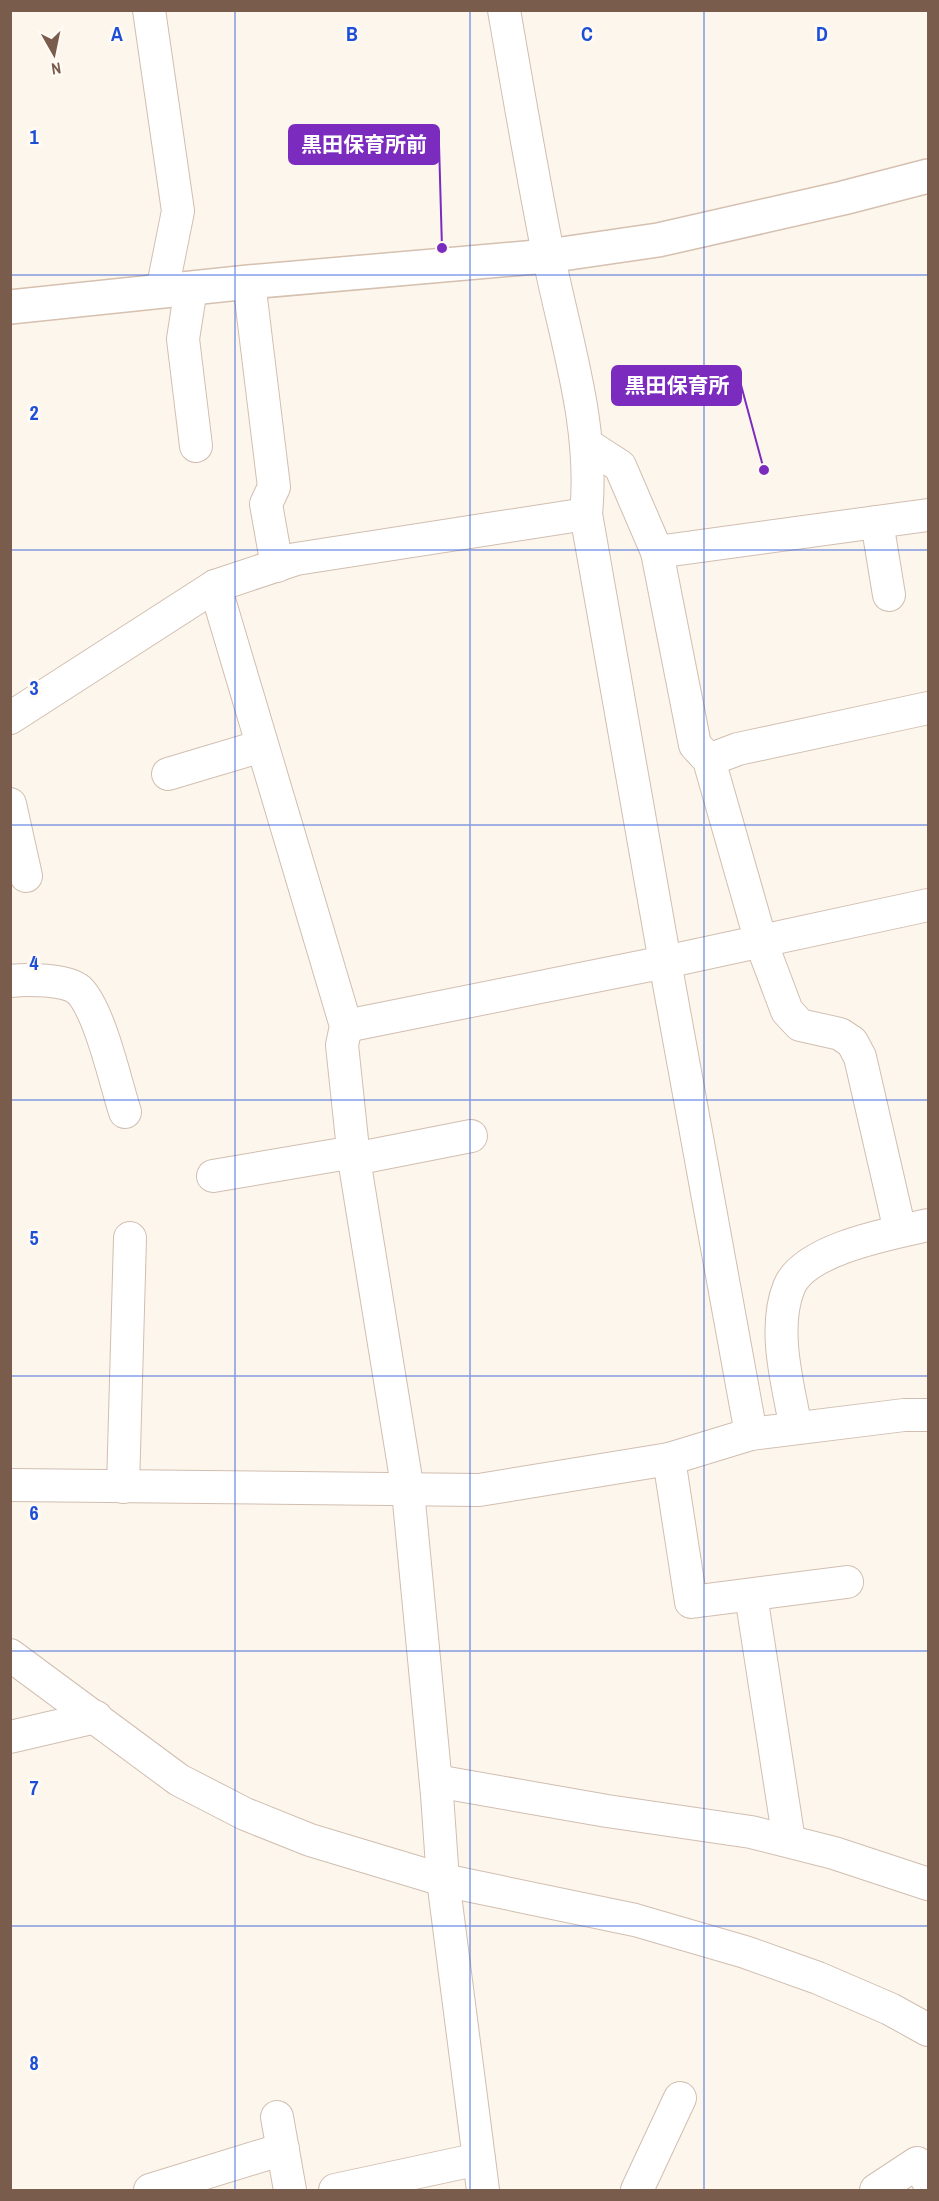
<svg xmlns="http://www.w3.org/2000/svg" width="939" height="2201" viewBox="0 0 939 2201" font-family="'Archivo Narrow','Noto Sans JP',sans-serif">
	<rect width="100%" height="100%" fill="#fdf6ec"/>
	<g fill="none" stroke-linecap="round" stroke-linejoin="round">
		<defs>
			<g id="street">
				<polyline points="149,10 178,211 162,291"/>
				<path d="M 504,10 C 518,91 532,173 548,253 C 565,339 595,425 586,514 L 665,962 L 751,1434"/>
				<polyline points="249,282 274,487 266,504 277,566"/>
				<polyline points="191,288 183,339 196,446"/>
				<polyline points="586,444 620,466 657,552"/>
				<polyline points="877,522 889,595"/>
				<polyline points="215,586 346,1026 342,1045 354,1159 408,1491 437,1795 443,1880 483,2190"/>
				<polyline points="10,718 215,586 296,559 586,514"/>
				<polyline points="709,760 738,749 928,708"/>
				<polyline points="168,774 262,746"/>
				<polyline points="10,804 26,876"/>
				<path d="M 10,981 C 27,979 66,979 79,990 C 100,1011 115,1081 125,1112"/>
				<polyline points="346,1026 665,962 928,905"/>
				<polyline points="354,1159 471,1136"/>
				<polyline points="213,1176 354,1152"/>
				<polyline points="900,1231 860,1057 852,1042 840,1034 800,1025 787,1011 761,942 709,760 695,745 657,552 928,515"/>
				<path d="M 796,1428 C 788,1386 772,1329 789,1287 C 804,1249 892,1233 928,1225"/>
				<polyline points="669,1459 691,1602 847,1582"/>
				<polyline points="10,1485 479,1490 669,1459 751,1434 904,1415 928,1415"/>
				<polyline points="123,1487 130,1238"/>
				<polyline points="751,1595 789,1841"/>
				<polyline points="10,1655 179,1780 245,1814 310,1840 443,1880 635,1920 745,1952 818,1978 890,2009 928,2030"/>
				<polyline points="10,1737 96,1717"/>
				<polyline points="436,1781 607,1811 751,1832 834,1853 928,1884"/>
				<polyline points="277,2117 290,2190"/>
				<polyline points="150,2190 283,2149"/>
				<polyline points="335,2190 479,2159"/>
				<polyline points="637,2190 680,2098"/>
				<polyline points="876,2190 917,2163 928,2181"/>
			</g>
			<polyline id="secondary" points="10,307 249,282 548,256 658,240 843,198 928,176"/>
		</defs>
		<use href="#street" stroke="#d1beb0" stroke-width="34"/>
		<use href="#secondary" stroke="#d6c0b0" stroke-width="36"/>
		<use href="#street" stroke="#fff" stroke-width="32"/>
		<use href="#secondary" stroke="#fff" stroke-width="33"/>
	</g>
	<path fill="none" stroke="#1d4ed8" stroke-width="1.5" stroke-opacity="0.55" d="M 235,10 L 235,2190M 470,10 L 470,2190M 704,10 L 704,2190M 10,275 L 928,275M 10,550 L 928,550M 10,825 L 928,825M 10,1100 L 928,1100M 10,1376 L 928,1376M 10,1651 L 928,1651M 10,1926 L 928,1926"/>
	<g font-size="20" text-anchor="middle" font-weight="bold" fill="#1d4ed8" stroke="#fffaf3" stroke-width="6" stroke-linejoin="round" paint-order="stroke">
		<text x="117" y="41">A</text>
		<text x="352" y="41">B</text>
		<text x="587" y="41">C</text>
		<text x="822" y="41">D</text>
		<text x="34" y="144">1</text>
		<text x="34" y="420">2</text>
		<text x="34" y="695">3</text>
		<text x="34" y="970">4</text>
		<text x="34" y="1245">5</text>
		<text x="34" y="1520">6</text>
		<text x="34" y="1795">7</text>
		<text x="34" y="2070">8</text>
	</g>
	<path fill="none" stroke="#7b2cbf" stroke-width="2" d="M442 248L439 144M764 470L741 385"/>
	<g fill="#7b2cbf" stroke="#fffaf3" stroke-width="2">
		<circle cx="442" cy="248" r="6"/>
		<circle cx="764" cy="470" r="6"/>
	</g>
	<g fill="#7b2cbf" stroke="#7b2cbf" stroke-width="2">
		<rect x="289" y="125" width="150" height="39" rx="6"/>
		<rect x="612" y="366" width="129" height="39" rx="6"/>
	</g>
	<g font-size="21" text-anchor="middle" font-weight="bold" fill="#fff">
		<text x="364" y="152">黒田保育所前</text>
		<text x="677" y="393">黒田保育所</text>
	</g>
	<rect width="939" height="2201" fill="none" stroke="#7a5c4d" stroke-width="24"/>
	<g transform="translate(54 54) rotate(171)" stroke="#fffaf3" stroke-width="4.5" paint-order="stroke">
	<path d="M0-4.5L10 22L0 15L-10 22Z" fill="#7a5c4d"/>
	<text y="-9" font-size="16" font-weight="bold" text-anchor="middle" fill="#7a5c4d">N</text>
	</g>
</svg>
